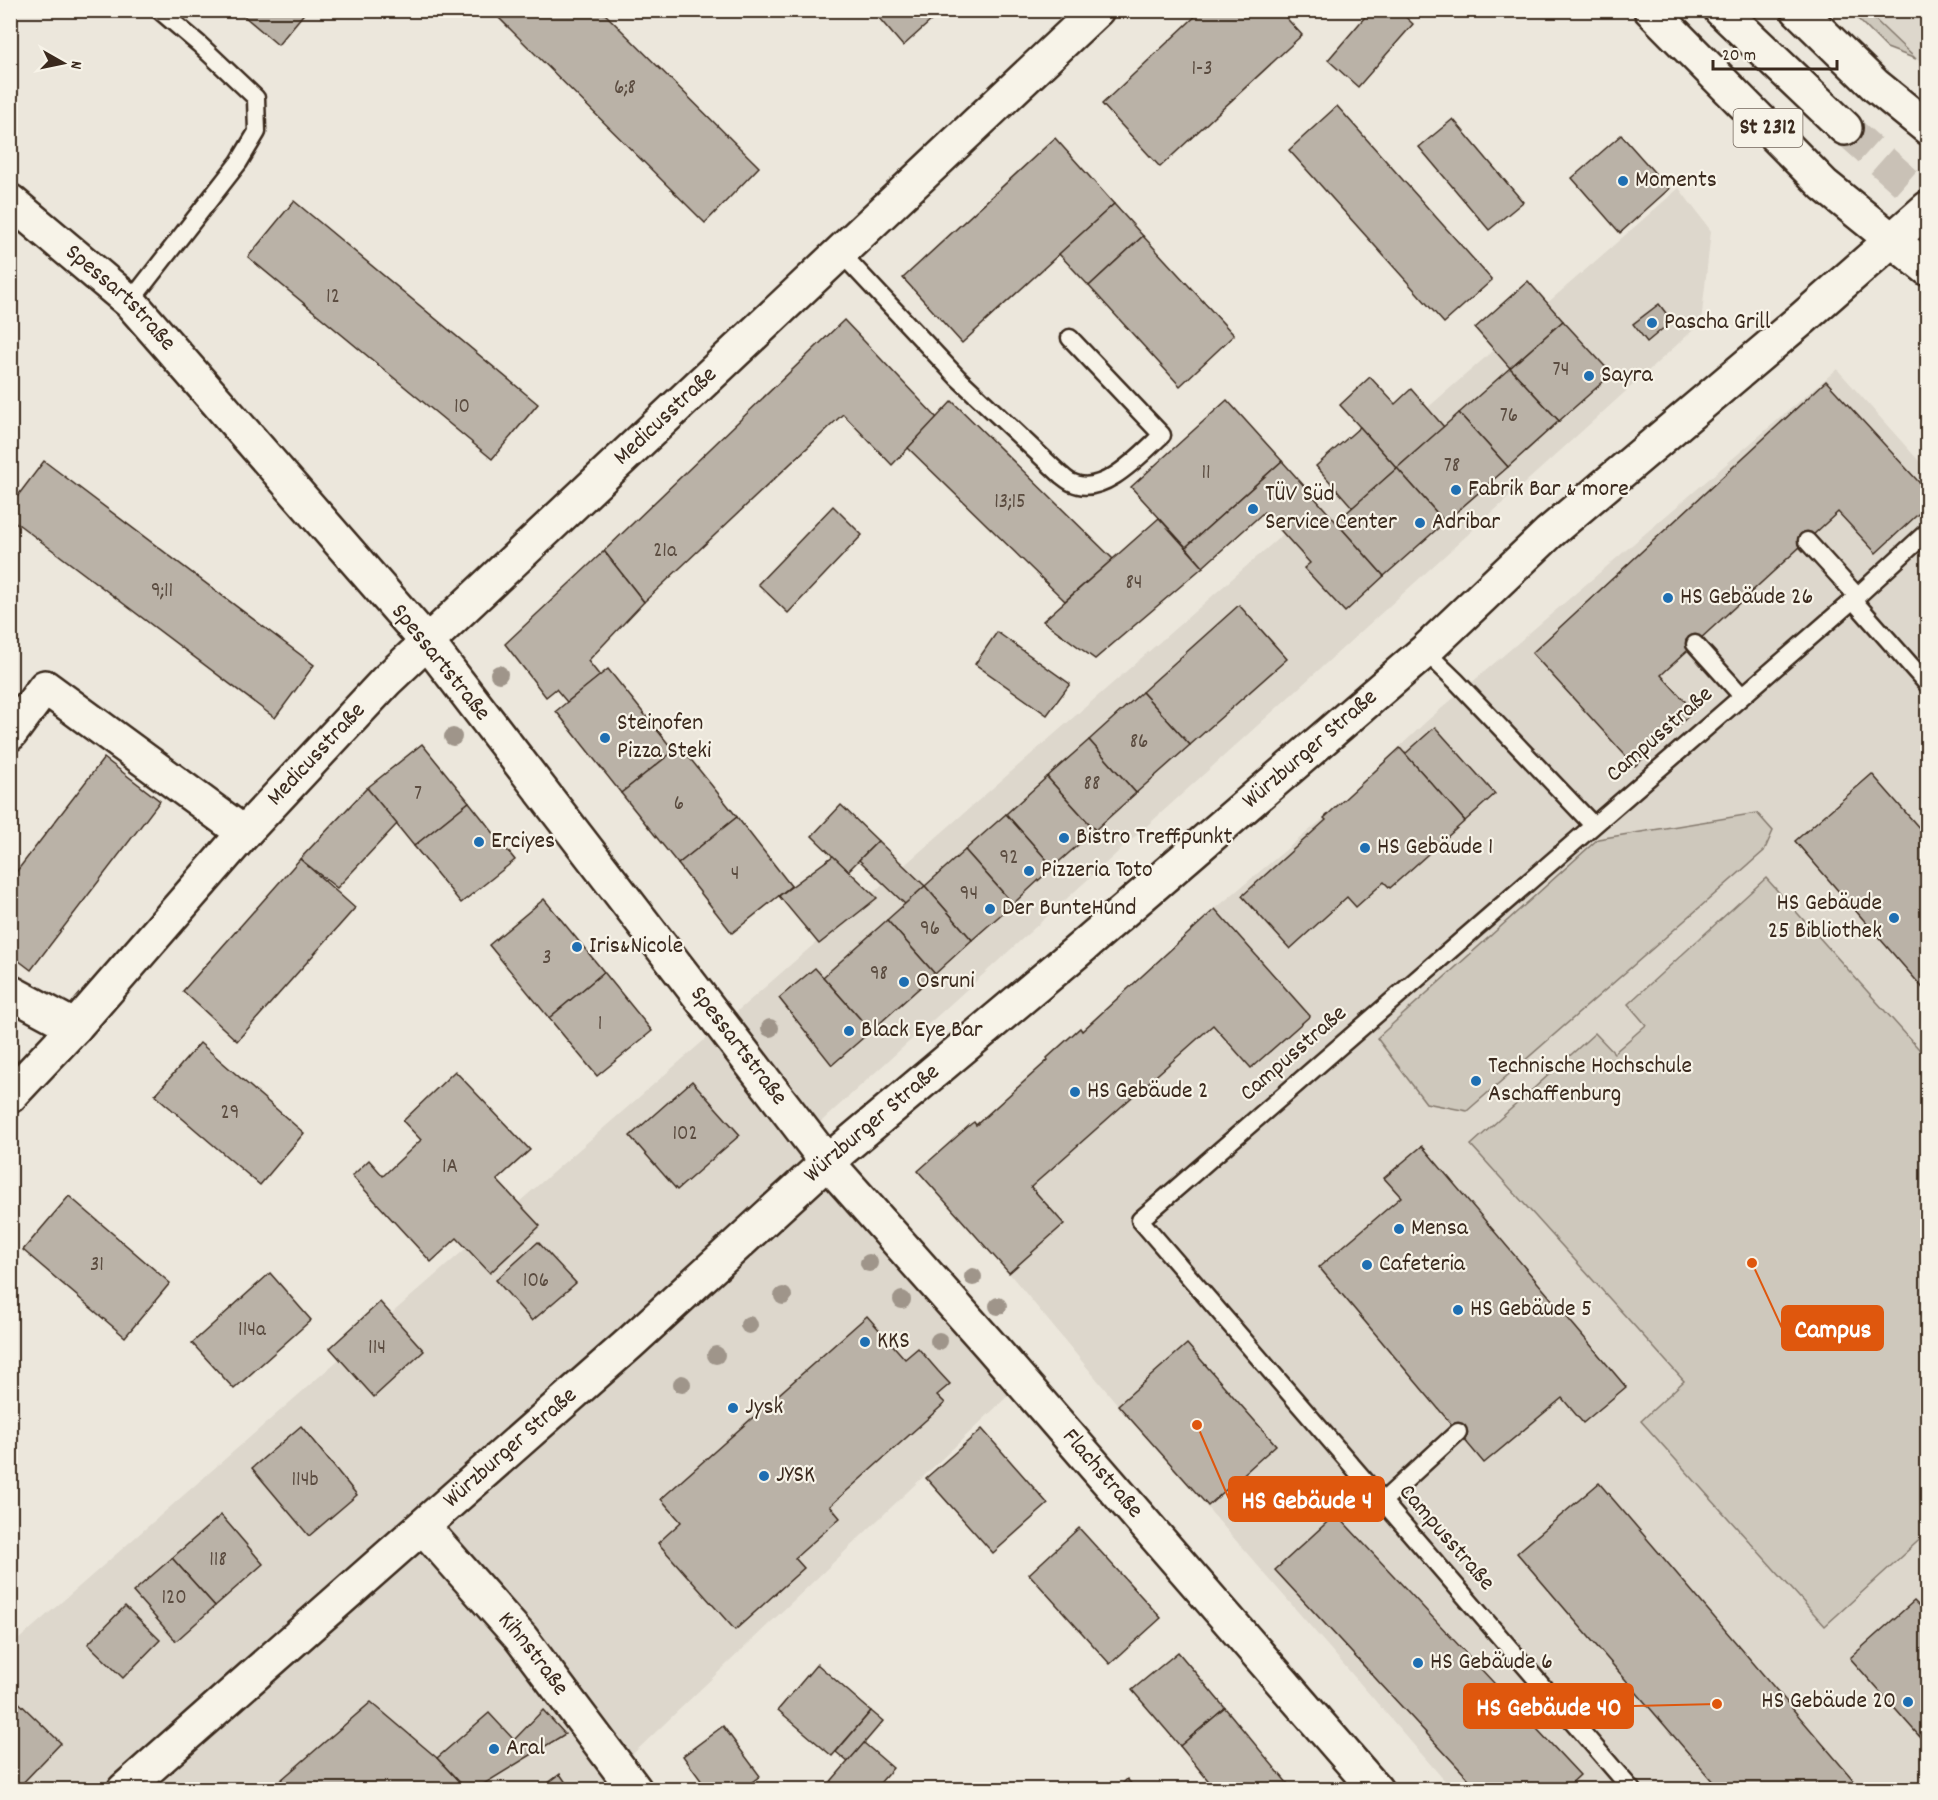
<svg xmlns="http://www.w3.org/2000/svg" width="1938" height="1800" viewBox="0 0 1938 1800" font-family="Dekko,sans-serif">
	<rect width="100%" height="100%" fill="#ece7dc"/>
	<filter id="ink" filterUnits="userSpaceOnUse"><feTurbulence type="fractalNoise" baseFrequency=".0167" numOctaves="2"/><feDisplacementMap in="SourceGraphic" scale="12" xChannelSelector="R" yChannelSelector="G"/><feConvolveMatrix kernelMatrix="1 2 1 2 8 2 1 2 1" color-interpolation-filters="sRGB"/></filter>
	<g filter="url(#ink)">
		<g fill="#ddd7cc">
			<polygon points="1866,11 1927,11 1927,68 1916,59"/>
			<polygon points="1679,188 1711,231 1701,323 803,1138 1013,1391 615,1771 630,1789 11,1789 10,1647"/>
			<polygon points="1837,369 1927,470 1927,1789 1452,1789 1118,1405 1009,1273 971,1124 974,1122 976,1124 1048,1060 1047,1058 1080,1028 1083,1030 1215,909 1324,818 1428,720"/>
		</g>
		<g fill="#cec8bc" stroke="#84796d" stroke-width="1.5">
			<polygon points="1850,11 1866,11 1916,59 1887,48"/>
			<polygon points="1757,813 1773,831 1764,851 1467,1111 1426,1103 1377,1038 1598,839"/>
			<polygon points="1766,878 1927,1058 1927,1533 1825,1626 1641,1421 1684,1381 1471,1145 1595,1033 1614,1053 1646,1025 1628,1004"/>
		</g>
		<g fill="#bab2a7" stroke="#3b2a1e" stroke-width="1.5">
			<polygon points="237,10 307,10 278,45"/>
			<polygon points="491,10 601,10 759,167 705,223"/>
			<polygon points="872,10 943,10 903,46"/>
			<polygon points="1202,10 1279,10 1302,35 1160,167 1102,104"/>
			<polygon points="1371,10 1398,10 1413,24 1358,87 1328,60"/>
			<polygon points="1337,106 1492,280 1444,323 1289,150"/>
			<polygon points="1453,119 1523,202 1489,230 1419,147"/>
			<polygon points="1621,135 1669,189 1620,233 1572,178"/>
			<polygon points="1055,138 1114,204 962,343 903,278"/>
			<polygon points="294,201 538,404 492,459 248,257"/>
			<polygon points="1114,204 1143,236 1089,286 1059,254"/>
			<polygon points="1143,236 1234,335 1180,386 1089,286"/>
			<polygon points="1528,281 1563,321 1510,368 1475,328"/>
			<polygon points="1659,304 1672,321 1647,342 1633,324"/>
			<polygon points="844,320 937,418 892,465 843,414 644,602 604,551"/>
			<polygon points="1563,321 1612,374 1559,421 1510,368"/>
			<polygon points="1510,368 1559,421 1508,467 1459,413"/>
			<polygon points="1370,377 1395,404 1411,389 1444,427 1397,468 1340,405"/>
			<polygon points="1826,381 1928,492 1928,505 1876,553 1838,512 1661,675 1694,711 1635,766 1532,653"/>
			<polygon points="1227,400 1282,461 1186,547 1131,487"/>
			<polygon points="952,401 1113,559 1065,601 908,448"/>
			<polygon points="1459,413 1508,467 1445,522 1397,468"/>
			<polygon points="1360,427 1397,468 1353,508 1316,466"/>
			<polygon points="44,461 314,665 275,718 10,518 10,506"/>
			<polygon points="1282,461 1384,576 1345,612 1304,568 1310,563 1264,512 1203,567 1186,547"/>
			<polygon points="1397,468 1445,522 1384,576 1336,522"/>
			<polygon points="833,506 862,535 788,613 758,584"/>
			<polygon points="1159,518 1203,567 1095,659 1043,621"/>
			<polygon points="604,551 644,602 588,661 600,676 567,702 556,689 546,697 505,644"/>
			<polygon points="1239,605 1287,659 1190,745 1142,692"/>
			<polygon points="997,632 1070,684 1047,715 975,664"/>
			<polygon points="608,669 674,751 621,793 556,711"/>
			<polygon points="1142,692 1190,745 1136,793 1089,740"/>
			<polygon points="1435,727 1495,794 1465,821 1405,754"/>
			<polygon points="1089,740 1136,793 1095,830 1047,777"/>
			<polygon points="422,744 469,802 414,846 367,788"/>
			<polygon points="680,746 737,817 678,864 621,793"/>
			<polygon points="1400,748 1465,821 1390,888 1384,882 1356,907 1347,897 1290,949 1242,896 1326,820 1324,818"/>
			<polygon points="104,758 160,801 31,970 10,954 10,880"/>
			<polygon points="1872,774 1928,838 1928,994 1795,841"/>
			<polygon points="1047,777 1095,830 1053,867 1006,814"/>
			<polygon points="367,788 397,824 337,888 300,859"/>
			<polygon points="469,802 515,860 461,903 414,846"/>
			<polygon points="841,805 878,841 848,871 812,836"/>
			<polygon points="1006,814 1053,867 1013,904 965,850"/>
			<polygon points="737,817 791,886 732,933 678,864"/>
			<polygon points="878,841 925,886 905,904 859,860"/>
			<polygon points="965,850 1013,904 972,940 925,886"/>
			<polygon points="833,856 877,898 819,944 779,896"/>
			<polygon points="300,859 355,908 237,1041 183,991"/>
			<polygon points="925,886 972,940 935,974 887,920"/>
			<polygon points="544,899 604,972 549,1018 489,945"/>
			<polygon points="1215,909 1310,1016 1251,1068 1213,1025 1031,1187 1064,1224 1009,1273 918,1171 971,1124 974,1122 976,1125 1048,1060 1047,1058 1080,1028 1082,1031"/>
			<polygon points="887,920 935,974 871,1031 823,977"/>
			<polygon points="815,968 871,1031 832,1065 779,998"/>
			<polygon points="604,972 652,1031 597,1076 549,1018"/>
			<polygon points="200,1043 304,1133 260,1185 155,1095"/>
			<polygon points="455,1071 530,1150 497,1180 540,1226 490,1273 457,1238 431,1262 352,1176 369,1160 383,1176 421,1140 403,1121"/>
			<polygon points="692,1081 740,1135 677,1190 630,1136"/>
			<polygon points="1422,1146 1626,1387 1583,1423 1562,1398 1484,1463 1319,1267 1401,1197 1384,1178"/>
			<polygon points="69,1196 170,1283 125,1337 23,1250"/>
			<polygon points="538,1242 576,1283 532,1321 496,1280"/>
			<polygon points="270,1273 311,1320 234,1389 192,1343"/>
			<polygon points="380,1302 424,1351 374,1397 330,1348"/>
			<polygon points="867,1316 905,1359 918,1348 938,1371 950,1384 937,1395 945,1403 830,1506 840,1518 795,1558 804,1568 735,1630 658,1543 681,1522 661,1499"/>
			<polygon points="1187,1344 1276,1445 1208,1506 1118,1405"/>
			<polygon points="301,1426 357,1495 309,1536 252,1468"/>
			<polygon points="982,1429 1048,1504 993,1553 926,1478"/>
			<polygon points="1599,1483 1654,1547 1862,1790 1720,1790 1517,1553"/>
			<polygon points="1336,1514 1580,1775 1564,1790 1479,1790 1275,1570"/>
			<polygon points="221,1515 263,1564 215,1606 172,1558"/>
			<polygon points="1079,1528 1161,1618 1110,1664 1029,1574"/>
			<polygon points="172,1558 215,1606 176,1641 133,1592"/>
			<polygon points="1928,1598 1928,1746 1850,1658 1914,1601 1919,1606"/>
			<polygon points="125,1606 160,1640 123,1678 88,1644"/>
			<polygon points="1178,1652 1225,1708 1180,1746 1132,1690"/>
			<polygon points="817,1664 871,1711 832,1756 778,1710"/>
			<polygon points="10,1694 61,1743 16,1790 10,1790"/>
			<polygon points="371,1702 437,1758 467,1790 274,1790 274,1786"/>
			<polygon points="1225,1708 1293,1790 1216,1790 1180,1746"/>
			<polygon points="543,1710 565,1734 474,1790 467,1790 437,1758 489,1713 514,1740"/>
			<polygon points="871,1711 883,1721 848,1762 836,1752"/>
			<polygon points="723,1726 760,1776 741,1790 708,1790 683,1756"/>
			<polygon points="864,1743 893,1768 874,1790 831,1790 827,1786"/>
			<polygon points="560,1774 571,1790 539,1790"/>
			<polygon points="1127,1779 1137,1790 1116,1790"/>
		</g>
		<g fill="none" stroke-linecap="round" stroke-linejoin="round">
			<polyline stroke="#c9c1b6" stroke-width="33" stroke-dasharray="33 16" stroke-linecap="butt" points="1845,128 1928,202"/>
			<defs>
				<g id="service">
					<path d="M 840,252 L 958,378 L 1061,475 C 1065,478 1069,482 1073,483 C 1103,497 1142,453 1162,435 L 1070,338"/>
					<polyline points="130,302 239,162 257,132 256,98 199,44 159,10"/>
					<polyline points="1807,541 1857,596"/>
					<polyline points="1853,600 1928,531"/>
					<polyline points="1695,644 1742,696"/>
					<polyline points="1425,651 1456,681 1593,825"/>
					<polyline points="1383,1501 1458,1432"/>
					<polyline points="1632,1790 1140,1220 1853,600 1928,685"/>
				</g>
				<g id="minor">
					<path id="s1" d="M 427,642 L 827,1162 L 988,1343 L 1376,1790"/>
					<polyline points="10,734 45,687 244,833"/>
					<polyline points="10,992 75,1027"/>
					<path id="s2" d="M 10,1096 L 75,1027 L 244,833 L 386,681 L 1097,10"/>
					<path id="s3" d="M 423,1527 L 521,1638 L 635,1790"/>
				</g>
				<g id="tertiary">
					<path id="s4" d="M 10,201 L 130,302 L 427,642"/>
				</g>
				<g id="secondary">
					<path id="s5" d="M 124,1790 L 630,1343 L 827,1162 L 1074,954 L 1425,651 L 1549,533 L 1802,319 L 1928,208"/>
				</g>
				<g id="trunk">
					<polyline points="1651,10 1824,185 1928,269"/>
					<polyline points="1721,10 1845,128"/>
					<polyline points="1798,10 1875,85 1928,128"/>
				</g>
			</defs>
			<use href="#service" stroke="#3b2a1e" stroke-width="21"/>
			<use href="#minor" stroke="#3b2a1e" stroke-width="38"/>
			<use href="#tertiary" stroke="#3b2a1e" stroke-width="38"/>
			<use href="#secondary" stroke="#3b2a1e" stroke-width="38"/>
			<use href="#trunk" stroke="#3b2a1e" stroke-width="38"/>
			<use href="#service" stroke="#f7f3e8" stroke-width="16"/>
			<use href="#minor" stroke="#f7f3e8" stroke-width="33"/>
			<use href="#tertiary" stroke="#f7f3e8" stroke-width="33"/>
			<use href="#secondary" stroke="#f7f3e8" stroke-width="33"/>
			<use href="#trunk" stroke="#f7f3e8" stroke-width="33"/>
		</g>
		<g fill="#9f958a">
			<circle cx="499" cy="674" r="9"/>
			<circle cx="453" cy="737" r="9"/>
			<circle cx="770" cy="1028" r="9"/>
			<circle cx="869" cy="1263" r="9"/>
			<circle cx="973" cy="1277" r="9"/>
			<circle cx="783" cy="1296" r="9"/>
			<circle cx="902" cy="1300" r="9"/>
			<circle cx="998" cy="1306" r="9"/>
			<circle cx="749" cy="1325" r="9"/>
			<circle cx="939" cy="1341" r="9"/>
			<circle cx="716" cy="1355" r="9"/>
			<circle cx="682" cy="1384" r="9"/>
		</g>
	</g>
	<g fill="#1f6fb2" stroke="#f7f3e8" stroke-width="2">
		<circle cx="1623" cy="181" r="6"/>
		<circle cx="1652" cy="323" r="6"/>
		<circle cx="1589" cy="376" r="6"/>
		<circle cx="1456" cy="490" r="6"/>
		<circle cx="1253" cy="509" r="6"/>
		<circle cx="1420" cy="523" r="6"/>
		<circle cx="1668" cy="598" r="6"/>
		<circle cx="605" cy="738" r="6"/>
		<circle cx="1064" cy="838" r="6"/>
		<circle cx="479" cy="842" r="6"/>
		<circle cx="1365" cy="848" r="6"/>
		<circle cx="1029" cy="871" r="6"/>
		<circle cx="990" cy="909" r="6"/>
		<circle cx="1894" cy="918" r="6"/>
		<circle cx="577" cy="947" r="6"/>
		<circle cx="904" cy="982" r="6"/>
		<circle cx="849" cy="1031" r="6"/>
		<circle cx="1476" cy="1081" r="6"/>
		<circle cx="1075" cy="1092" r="6"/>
		<circle cx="1399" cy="1229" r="6"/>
		<circle cx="1367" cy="1265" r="6"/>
		<circle cx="1458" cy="1310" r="6"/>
		<circle cx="865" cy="1342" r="6"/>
		<circle cx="733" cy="1408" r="6"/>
		<circle cx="764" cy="1476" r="6"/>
		<circle cx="1418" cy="1663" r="6"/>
		<circle cx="1908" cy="1702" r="6"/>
		<circle cx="494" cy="1749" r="6"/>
	</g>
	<g text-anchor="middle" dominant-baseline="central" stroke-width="4.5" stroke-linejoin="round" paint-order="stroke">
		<g font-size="21" fill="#5b4c40">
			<text x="1202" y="70">1-3</text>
			<text x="625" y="89">6;8</text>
			<text x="333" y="298">12</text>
			<text x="1561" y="371">74</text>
			<text x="462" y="408">10</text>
			<text x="1509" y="417">76</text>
			<text x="1452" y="467">78</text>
			<text x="1206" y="474">11</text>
			<text x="1010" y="503">13;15</text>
			<text x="665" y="552">21a</text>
			<text x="1134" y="584">84</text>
			<text x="162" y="592">9;11</text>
			<text x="1139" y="743">86</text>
			<text x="1092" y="785">88</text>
			<text x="418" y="795">7</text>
			<text x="679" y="805">6</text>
			<text x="1009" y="859">92</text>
			<text x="735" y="875">4</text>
			<text x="969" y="895">94</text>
			<text x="930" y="930">96</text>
			<text x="547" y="959">3</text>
			<text x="879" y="975">98</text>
			<text x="600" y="1025">1</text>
			<text x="230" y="1114">29</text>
			<text x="685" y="1135">102</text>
			<text x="450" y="1168">1A</text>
			<text x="97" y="1266">31</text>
			<text x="536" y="1282">106</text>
			<text x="252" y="1331">114a</text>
			<text x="377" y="1349">114</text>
			<text x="305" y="1481">114b</text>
			<text x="218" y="1561">118</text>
			<text x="174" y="1599">120</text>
		</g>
		<rect fill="#f7f3e8" stroke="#73665b" stroke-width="1.5" x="1733.5" y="109" width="69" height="38" rx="4.5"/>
		<g font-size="22" font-weight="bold" fill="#3b2a1e">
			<text x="1768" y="128">St 2312</text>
		</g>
		<g font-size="24" fill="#3b2a1e" stroke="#f7f3e8" text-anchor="start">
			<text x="1635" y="181">Moments</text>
			<text x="1664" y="323">Pascha Grill</text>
			<text x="1601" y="376">Sayra</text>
			<text x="1468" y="490">Fabrik Bar &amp; more</text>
			<text x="1265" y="495">TÜV Süd<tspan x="1265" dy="28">Service Center</tspan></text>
			<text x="1432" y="523">Adribar</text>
			<text x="1680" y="598">HS Gebäude 26</text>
			<text x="617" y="724">Steinofen<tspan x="617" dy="28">Pizza Steki</tspan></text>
			<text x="1076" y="838">Bistro Treffpunkt</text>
			<text x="491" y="842">Erciyes</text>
			<text x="1377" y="848">HS Gebäude 1</text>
			<text x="1041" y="871">Pizzeria Toto</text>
			<text x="1882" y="904" text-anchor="end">HS Gebäude<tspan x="1882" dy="28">25 Bibliothek</tspan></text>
			<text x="1002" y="909">Der BunteHund</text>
			<text x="589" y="947">Iris&amp;Nicole</text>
			<text x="916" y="982">Osruni</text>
			<text x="861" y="1031">Black Eye Bar</text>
			<text x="1488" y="1067">Technische Hochschule<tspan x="1488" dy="28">Aschaffenburg</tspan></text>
			<text x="1087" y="1092">HS Gebäude 2</text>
			<text x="1411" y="1229">Mensa</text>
			<text x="1379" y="1265">Cafeteria</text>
			<text x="1470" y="1310">HS Gebäude 5</text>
			<text x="877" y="1342">KKS</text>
			<text x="745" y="1408">Jysk</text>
			<text x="776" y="1476">JYSK</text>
			<text x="1430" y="1663">HS Gebäude 6</text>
			<text x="1896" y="1702" text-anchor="end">HS Gebäude 20</text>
			<text x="506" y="1749">Aral</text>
		</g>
		<g font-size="24" fill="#3b2a1e" stroke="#f7f3e8">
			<text stroke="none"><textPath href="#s4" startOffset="147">Spessartstraße</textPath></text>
			<text stroke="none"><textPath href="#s2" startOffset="945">Medicusstraße</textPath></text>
			<text transform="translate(440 663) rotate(51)">Spessartstraße</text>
			<text transform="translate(1660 735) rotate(-41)">Campusstraße</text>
			<text stroke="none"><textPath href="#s5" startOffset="1578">Würzburger Straße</textPath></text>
			<text stroke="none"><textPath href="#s2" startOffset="459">Medicusstraße</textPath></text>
			<text stroke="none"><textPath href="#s1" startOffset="510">Spessartstraße</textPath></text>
			<text transform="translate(1294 1054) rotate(-41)">Campusstraße</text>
			<text stroke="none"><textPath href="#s5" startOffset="1002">Würzburger Straße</textPath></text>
			<text stroke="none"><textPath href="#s5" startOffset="516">Würzburger Straße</textPath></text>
			<text stroke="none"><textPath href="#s1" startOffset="1072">Flachstraße</textPath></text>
			<text transform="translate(1446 1538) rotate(49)">Campusstraße</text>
			<text stroke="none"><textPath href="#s3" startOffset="168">Kihnstraße</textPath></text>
		</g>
	</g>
	<path fill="none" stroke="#df570d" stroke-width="2" d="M1752 1263L1782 1328M1197 1425L1229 1499M1717 1704L1633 1706"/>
	<g fill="#df570d" stroke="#f7f3e8" stroke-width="2">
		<circle cx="1752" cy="1263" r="6"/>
		<circle cx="1197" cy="1425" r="6"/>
		<circle cx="1717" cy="1704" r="6"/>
	</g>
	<g fill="#df570d" stroke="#df570d" stroke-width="2">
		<rect x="1782" y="1306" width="101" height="44" rx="6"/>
		<rect x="1229" y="1477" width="155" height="44" rx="6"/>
		<rect x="1464" y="1684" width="169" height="44" rx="6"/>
	</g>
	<g font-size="26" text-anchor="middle" font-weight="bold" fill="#fff">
		<text x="1833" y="1337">Campus</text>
		<text x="1307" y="1508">HS Gebäude 4</text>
		<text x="1549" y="1715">HS Gebäude 40</text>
	</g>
	<rect width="1938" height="1800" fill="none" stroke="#f7f3e8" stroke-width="36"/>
	<rect x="18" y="18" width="1902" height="1764" fill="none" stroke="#3b2a1e" stroke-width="2" filter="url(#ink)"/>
	<g transform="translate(63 63) rotate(99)" stroke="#f7f3e8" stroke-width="4.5" paint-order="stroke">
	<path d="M0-4.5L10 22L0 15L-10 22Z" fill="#3b2a1e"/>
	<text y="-9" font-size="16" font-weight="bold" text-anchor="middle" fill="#3b2a1e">N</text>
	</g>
	<path d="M1713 60v9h124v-9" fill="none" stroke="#3b2a1e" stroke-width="3"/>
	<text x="1722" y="60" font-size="18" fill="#3b2a1e" stroke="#f7f3e8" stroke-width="4.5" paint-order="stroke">20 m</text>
</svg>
